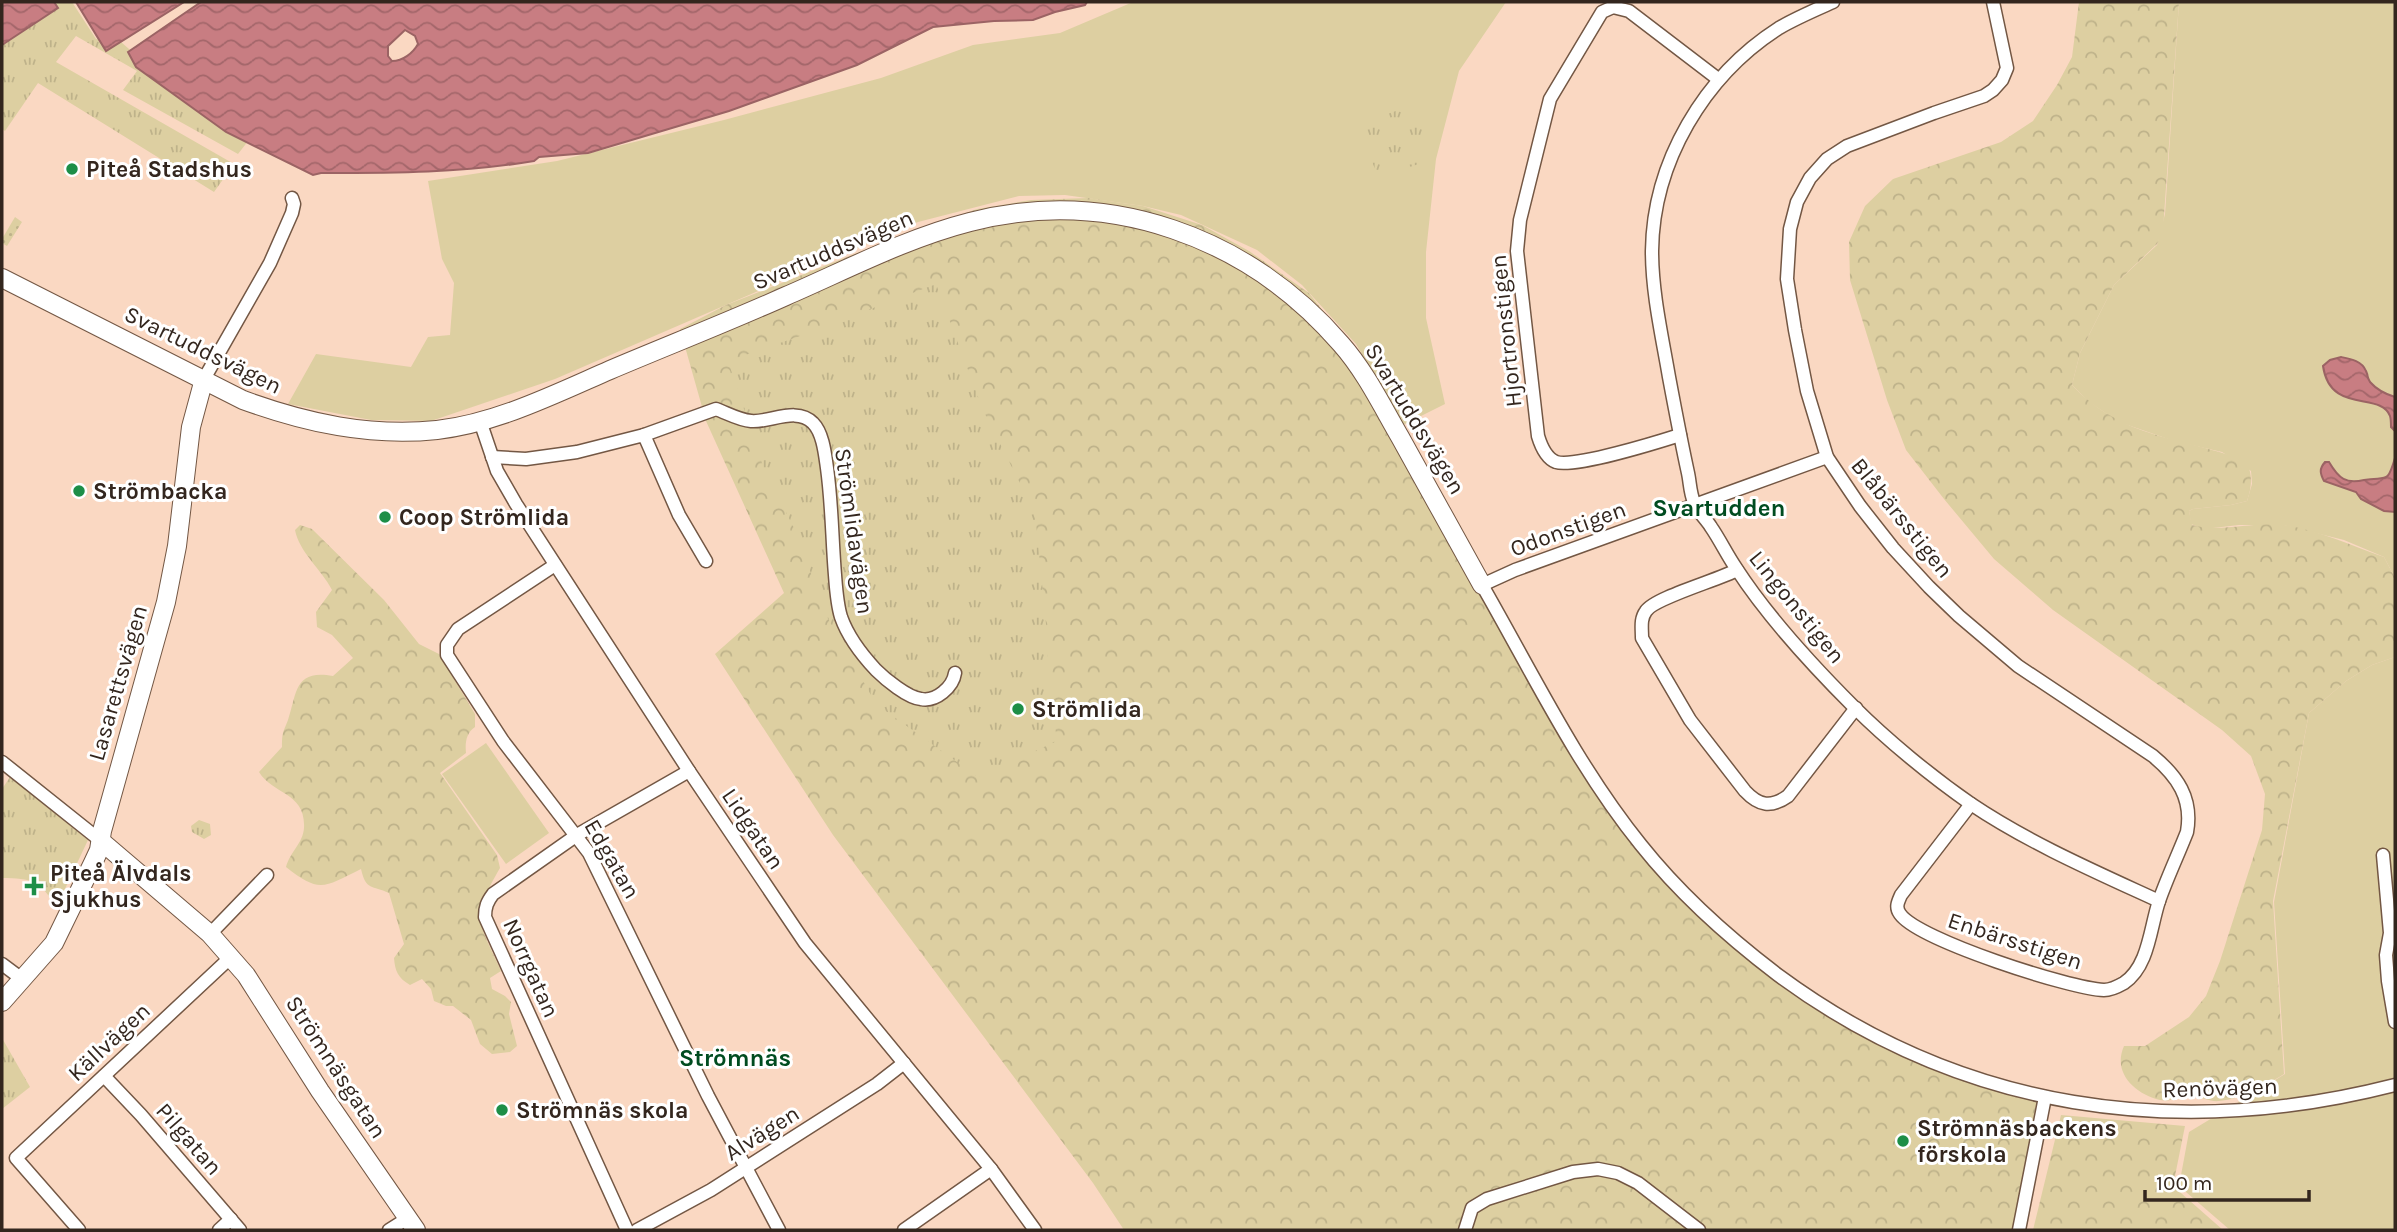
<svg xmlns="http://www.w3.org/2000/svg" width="2397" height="1232" viewBox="0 0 2397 1232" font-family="Karla,sans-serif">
	<defs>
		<pattern id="forest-crowns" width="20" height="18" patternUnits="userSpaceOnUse" patternTransform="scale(1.75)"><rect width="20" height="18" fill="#ddcfa1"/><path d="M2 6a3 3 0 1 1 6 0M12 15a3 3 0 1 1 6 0" fill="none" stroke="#beb28a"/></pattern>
		<pattern id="park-tufts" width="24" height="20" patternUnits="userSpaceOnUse" patternTransform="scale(1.75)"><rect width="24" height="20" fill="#ddcfa1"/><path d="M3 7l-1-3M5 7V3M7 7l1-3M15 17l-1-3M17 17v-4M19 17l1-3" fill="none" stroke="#beb28a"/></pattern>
		<pattern id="garden-dots" width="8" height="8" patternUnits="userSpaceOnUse" patternTransform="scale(1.75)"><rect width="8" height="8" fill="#ddcfa1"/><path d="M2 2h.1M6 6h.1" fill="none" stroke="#beb28a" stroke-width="1.8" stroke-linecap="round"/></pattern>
		<pattern id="water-waves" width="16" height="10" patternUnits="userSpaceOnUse" patternTransform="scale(1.75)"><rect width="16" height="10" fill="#c87d82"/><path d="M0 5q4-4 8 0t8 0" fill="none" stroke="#a3666a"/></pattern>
	</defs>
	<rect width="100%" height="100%" fill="#fad8c2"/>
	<g fill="#ddcfa1">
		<polygon points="1133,2 1506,2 1459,71 1436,159 1426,252 1426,318 1445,404 1403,425 1356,344 1302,285 1257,250 1181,215 1143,206 1065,195 1019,196 918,222 555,379 431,421 371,420 288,404 316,354 411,367 428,337 450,335 454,283 442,259 428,181 557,161 724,120 881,78 973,45 1060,33"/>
		<polygon points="2179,2 2395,2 2395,578 2384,557 2344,540 2283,525 2239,525 2204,529 2191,524 2189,511 2193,509 2231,505 2247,501 2252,484 2251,471 2222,452 2174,441 2119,422 2089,402 2072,385 2080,353 2114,285 2157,245 2165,214"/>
		<polygon points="2395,657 2395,1230 2230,1230 2179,1186 2189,1132 2285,1074 2274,902 2309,713 2346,681 2372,665"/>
		<polygon points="486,743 549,833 506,864 442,774"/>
	</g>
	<g fill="url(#forest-crowns)">
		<path d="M 2079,2 L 2179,2 L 2163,230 L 2157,244 L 2114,285 L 2080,353 L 2072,385 C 2124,440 2181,436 2246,461 C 2253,475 2252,486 2247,501 L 2231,505 L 2193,509 L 2189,511 L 2192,525 C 2219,533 2254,521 2284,525 C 2318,530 2352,546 2384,557 L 2395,578 L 2395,657 L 2372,665 L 2346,681 L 2309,713 L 2273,901 L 2284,1074 C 2265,1086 2243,1099 2219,1101 C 2211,1102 2201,1097 2193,1097 C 2182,1096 2170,1102 2160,1100 C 2135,1094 2112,1073 2124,1046 L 2145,1046 L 2189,1017 L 2206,996 L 2220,961 L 2262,830 L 2265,794 L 2251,756 L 2222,730 L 2053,610 L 1994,559 L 1944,499 L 1906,450 L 1887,400 L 1850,280 L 1849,242 L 1865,206 L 1893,179 L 2001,142 L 2033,121 L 2057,85 L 2072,57 Z"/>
		<polygon points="1088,198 1143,206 1202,225 1249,251 1309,293 1331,321 1348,356 1571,744 1650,859 1800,991 1930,1058 2048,1094 2016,1230 1124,1230 1093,1183 833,835 715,654 784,593 706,421 680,329 726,305 872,247 977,209 1031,200"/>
		<path d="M 300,525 L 312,529 L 384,600 L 419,644 L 439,654 L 475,714 L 475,727 C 466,733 465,743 466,753 L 440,773 L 497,855 L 500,868 C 470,920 478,919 501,971 L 490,978 L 492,989 L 505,996 L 511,1002 L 509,1014 L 517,1046 L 510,1052 L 492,1054 L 480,1044 L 471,1020 L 453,1006 L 446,1006 L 434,1001 L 431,989 L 422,979 L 410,985 C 398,978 395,971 394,958 L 404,944 L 389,893 C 372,885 366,891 361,869 C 324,887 320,894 286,867 C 290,852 303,843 304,828 C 306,792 273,795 259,772 L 282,747 C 282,732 283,733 288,720 C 297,693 294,669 333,676 L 353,658 L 332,635 L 317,627 L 316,612 L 332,590 C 322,570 299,552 295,530 Z"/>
		<polygon points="2061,1115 2185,1126 2173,1186 2223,1230 2033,1230"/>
	</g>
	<g fill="url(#park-tufts)">
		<polygon points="49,2 72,2 96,39 121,42 145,63 252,136 238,154 123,90 137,71 76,36 56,62 234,164 214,192 38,83 5,131 2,129 2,33"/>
		<polygon points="1404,108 1426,125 1431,160 1379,177 1355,126"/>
		<polygon points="936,284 983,410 1035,513 1046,624 1048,674 1057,741 978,777 876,704 826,615 796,532 764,469 728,361 800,336"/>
		<path d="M 10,777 L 88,840 L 56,908 C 42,881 31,878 2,878 L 2,789 Z"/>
		<polygon points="199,820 210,824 211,835 204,839 192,832 191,826"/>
		<polygon points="2,1038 30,1087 2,1109"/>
	</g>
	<polygon fill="url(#garden-dots)" points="15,217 22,222 7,246 2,243 2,239"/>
	<g fill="url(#water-waves)" stroke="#9b6364" stroke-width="2" fill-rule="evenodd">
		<polygon points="2,2 54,2 58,8 2,45"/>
		<polygon points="76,2 184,2 106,51"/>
		<path d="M 201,2 L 1087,2 L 1085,5 L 1055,12 L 1033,20 L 994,21 L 933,27 L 857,65 L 729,111 L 588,153 L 539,157 L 534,161 C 463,173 393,173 321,173 L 313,175 L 226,132 L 136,67 L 128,52 ZM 405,30 L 415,36 L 418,44 C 413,53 403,61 392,61 L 388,56 L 388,46 Z"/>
		<path d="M 2341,357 C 2351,359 2362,361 2366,371 C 2369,378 2366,375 2370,382 C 2377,390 2385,394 2395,397 L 2395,431 L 2391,427 C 2391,423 2391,419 2390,416 C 2381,391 2330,415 2323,366 L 2330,360 Z"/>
		<path d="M 2395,458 L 2395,512 L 2384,511 L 2361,499 L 2356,492 L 2324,481 C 2320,473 2319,469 2325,462 L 2329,462 C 2339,479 2346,484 2364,480 C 2387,476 2387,485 2395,458 Z"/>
	</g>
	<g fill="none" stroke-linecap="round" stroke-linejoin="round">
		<defs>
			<g id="street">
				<path d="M 1833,2 C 1815,10 1796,18 1779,28 C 1704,76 1653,162 1652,251 C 1652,293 1662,336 1669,377 C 1675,409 1681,441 1688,473 C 1690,482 1690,493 1694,502 C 1697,511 1706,519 1711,527 C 1720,540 1727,555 1736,568 C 1767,616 1814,667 1854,707 C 1887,740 1932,777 1971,804 C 2029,843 2096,872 2159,901"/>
				<polyline points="204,379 270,263 292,213 294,204 292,198"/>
				<polyline points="480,421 497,471 516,504 689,771 805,943 991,1169 1035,1230"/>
				<path d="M 644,435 L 716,409 C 727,413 739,420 751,421 C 769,423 797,406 813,423 C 823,433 825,454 827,468 C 832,504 832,539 835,575 C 836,588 837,604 841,617 C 848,637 862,655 876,670 C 885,679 908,698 921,699 C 936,702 953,687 955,673"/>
				<path d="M 1680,435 C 1658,442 1574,468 1556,462 C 1546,458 1541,446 1538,436 L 1517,251 L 1520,220 L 1550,99 L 1602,12 L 1613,7 L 1629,11 L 1718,79"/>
				<polyline points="492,457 526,459 577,452 644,435 679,515 706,561"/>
				<path d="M 1827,457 L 1515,570 L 1482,585 C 1532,672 1577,766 1641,845 C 1680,894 1728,937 1778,975 C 1962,1111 2176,1141 2395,1085"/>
				<polyline points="555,565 458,629 447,645 447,655 503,741 589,853 708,1096 779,1230"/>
				<path d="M 1737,570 C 1718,580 1654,598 1646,611 C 1640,619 1642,628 1642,638 L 1690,720 L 1745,791 C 1759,806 1771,808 1788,796 L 1856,708"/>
				<polyline points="2,762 101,841"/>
				<path d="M 1971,804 L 1901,895 C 1898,902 1895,907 1900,914 C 1918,940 2071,989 2104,990 C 2111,990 2117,987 2124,983 C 2149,966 2150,928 2159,901 C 2167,878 2178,855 2187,832 C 2193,798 2177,776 2153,756 L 2018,666 L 1959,616 L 1929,587 L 1893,548 L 1860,506 L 1827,457 L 1807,391 L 1795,330 L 1787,279 L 1790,229 L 1797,202 L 1810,178 L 1827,159 L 1847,146 L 1934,113 L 1984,96 L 1993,90 L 2002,80 L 2007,68 L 1993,2"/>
				<polyline points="2383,855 2390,933 2386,955 2388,981 2395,1022"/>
				<polyline points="210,934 267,875"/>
				<polyline points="2,964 22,979"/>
				<polyline points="104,1076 141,1115 240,1230"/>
				<polyline points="79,1230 16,1158 231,957"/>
				<polyline points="219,1230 231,1219"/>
				<polyline points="389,1230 408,1218"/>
				<path d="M 627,1230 L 485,917 C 485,907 487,902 493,894 L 577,835 L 689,771"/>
				<polyline points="637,1230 711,1190 877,1084 904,1063"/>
				<polyline points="904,1230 991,1169"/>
				<polyline points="1465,1230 1472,1208 1487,1199 1573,1172 1598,1169 1618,1173 1638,1183 1699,1230"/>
				<polyline points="2019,1230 2045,1097"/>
			</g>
			<g id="secondary">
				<path d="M 2,278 L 243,400 C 306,423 370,437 437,430 C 497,423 555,394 610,370 C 669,345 728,322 786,296 C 846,270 907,238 970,222 C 1109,186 1249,237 1341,344 C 1365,371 1382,406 1400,437 C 1427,486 1455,536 1482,585"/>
				<polyline points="101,841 210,934 246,975 320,1091 416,1230"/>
				<polyline points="2,1002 54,943 93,863 99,850 102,831 166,602 177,546 191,427 204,379"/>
			</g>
		</defs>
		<use href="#street" stroke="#735744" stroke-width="15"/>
		<use href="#secondary" stroke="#735744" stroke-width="20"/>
		<use href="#street" stroke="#fff" stroke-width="12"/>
		<use href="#secondary" stroke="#fff" stroke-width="18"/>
	</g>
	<g fill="#1d8e47" stroke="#fff" stroke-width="2.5">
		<circle cx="72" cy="169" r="7"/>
		<circle cx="79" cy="491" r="7"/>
		<circle cx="385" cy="517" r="7"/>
		<circle cx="1018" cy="709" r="7"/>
		<path d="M30.5 875.5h7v7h7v7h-7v7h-7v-7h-7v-7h7z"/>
		<circle cx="502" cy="1110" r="7"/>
		<circle cx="1903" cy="1141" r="7"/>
	</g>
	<g text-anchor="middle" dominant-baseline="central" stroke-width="6" stroke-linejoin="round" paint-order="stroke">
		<g font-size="23" font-weight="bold" fill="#33261e" stroke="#fff" text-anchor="start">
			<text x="86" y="169">Piteå Stadshus</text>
			<text x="93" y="491">Strömbacka</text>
			<text x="399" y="517">Coop Strömlida</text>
			<text x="1032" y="709">Strömlida</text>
			<text x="50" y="873">Piteå Älvdals<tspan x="50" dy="26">Sjukhus</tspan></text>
			<text x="516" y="1110">Strömnäs skola</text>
			<text x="1917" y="1128">Strömnäsbackens<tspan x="1917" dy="26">förskola</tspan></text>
		</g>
		<g font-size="23" fill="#33261e" stroke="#fff">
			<text transform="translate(833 250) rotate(-23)">Svartuddsvägen</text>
			<text transform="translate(1506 331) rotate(-96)">Hjortronstigen</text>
			<text transform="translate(203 350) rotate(26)">Svartuddsvägen</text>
			<text transform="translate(1415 419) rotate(59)">Svartuddsvägen</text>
			<text transform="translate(1902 518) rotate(51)">Blåbärsstigen</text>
			<text transform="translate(1568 529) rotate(-20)">Odonstigen</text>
			<text transform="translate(854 531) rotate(82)">Strömlidavägen</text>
			<text transform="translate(1797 607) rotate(51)">Lingonstigen</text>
			<text transform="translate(118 683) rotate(-74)">Lasarettsvägen</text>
			<text transform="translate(753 829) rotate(56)">Lidgatan</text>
			<text transform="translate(612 859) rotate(60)">Edgatan</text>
			<text transform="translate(2015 941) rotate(18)">Enbärsstigen</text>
			<text transform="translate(531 968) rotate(66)">Norrgatan</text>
			<text transform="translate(109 1042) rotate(-43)">Källvägen</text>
			<text transform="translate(336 1067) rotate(57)">Strömnäsgatan</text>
			<text transform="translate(2220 1088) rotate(-2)">Renövägen</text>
			<text transform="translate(762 1133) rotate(-32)">Alvägen</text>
			<text transform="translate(189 1139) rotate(49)">Pilgatan</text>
		</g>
		<g font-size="24" font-weight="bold" fill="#004c20" stroke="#fff">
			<text x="1719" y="508">Svartudden</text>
			<text x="735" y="1058">Strömnäs</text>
		</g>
	</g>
	<rect width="2397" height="1232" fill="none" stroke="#33261e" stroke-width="7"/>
	<path d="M2145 1190v10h164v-10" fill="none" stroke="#33261e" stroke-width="3.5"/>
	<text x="2156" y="1190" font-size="21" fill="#33261e" stroke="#ffffff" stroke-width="5" paint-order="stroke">100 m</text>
</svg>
